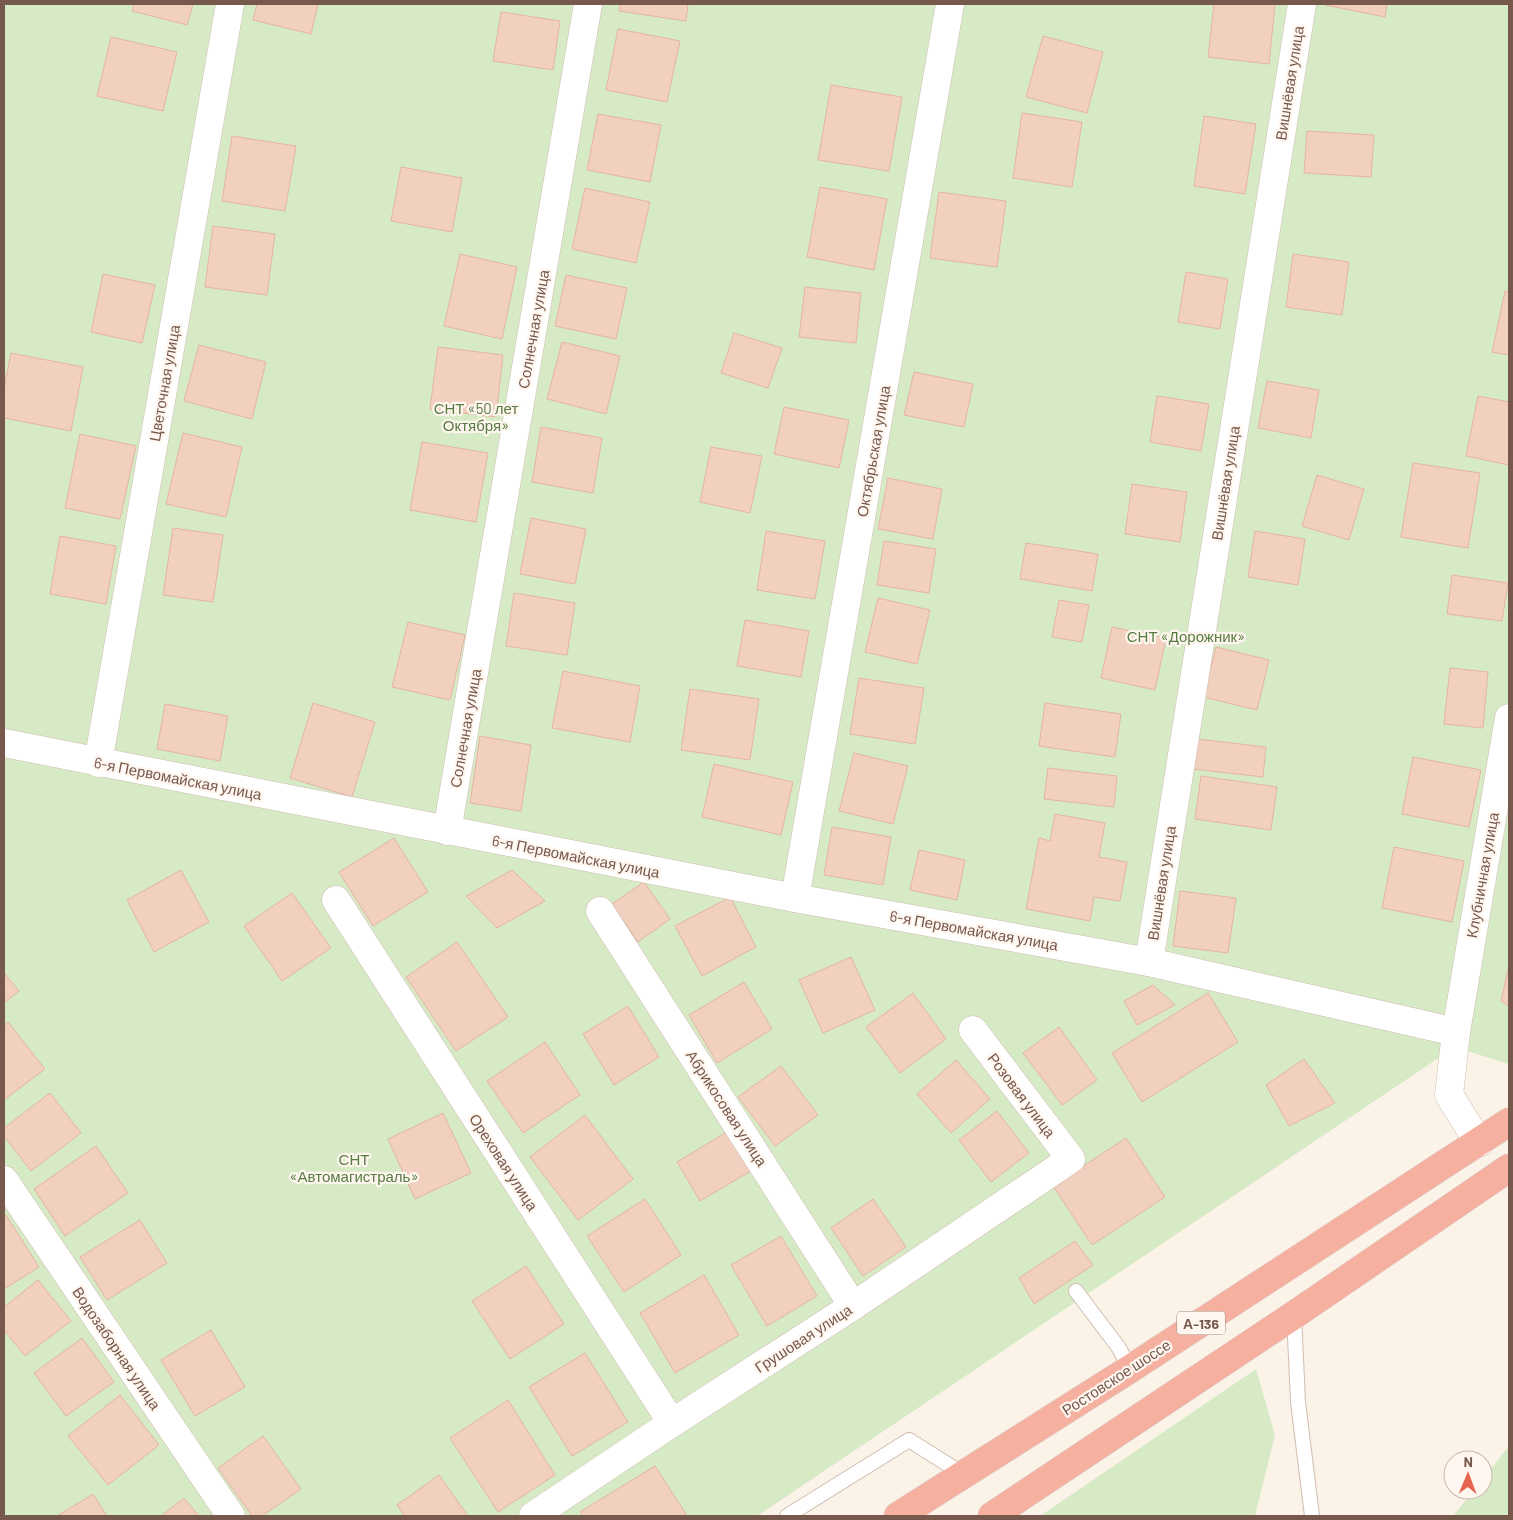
<svg xmlns="http://www.w3.org/2000/svg" width="1513" height="1520" viewBox="0 0 1513 1520" font-family="Barlow,sans-serif">
	<rect width="100%" height="100%" fill="#fcf3e8"/>
	<g fill="#d7eac6">
		<polygon points="4,4 1509,4 1509,1062 1508,1064 1455,1047 757,1516 4,1516"/>
		<polygon points="1256,1369 1275,1435 1255,1516 1040,1516"/>
		<polygon points="1509,1446 1509,1516 1453,1516 1474,1490 1483,1490 1483,1479"/>
	</g>
	<g fill="#f1d0c0" stroke="#e4b5a1">
		<polygon points="134,4 193,4 187,25 132,11"/>
		<polygon points="257,4 318,4 311,34 253,20"/>
		<polygon points="620,4 688,4 686,21 619,11"/>
		<polygon points="1214,4 1275,4 1269,64 1208,57"/>
		<polygon points="1325,4 1387,4 1385,17 1325,5"/>
		<polygon points="501,12 560,21 553,70 493,61"/>
		<polygon points="618,29 680,41 667,102 606,90"/>
		<polygon points="1043,36 1103,52 1087,113 1026,97"/>
		<polygon points="111,37 177,52 163,111 97,96"/>
		<polygon points="831,85 902,97 889,171 818,160"/>
		<polygon points="1022,113 1082,122 1072,187 1013,178"/>
		<polygon points="598,114 661,125 650,182 587,170"/>
		<polygon points="1204,116 1256,124 1245,194 1194,186"/>
		<polygon points="1307,131 1374,135 1371,177 1304,173"/>
		<polygon points="232,136 296,146 285,211 222,201"/>
		<polygon points="401,167 462,178 452,232 391,221"/>
		<polygon points="820,187 887,199 874,270 807,257"/>
		<polygon points="585,188 650,202 636,263 572,249"/>
		<polygon points="939,192 1006,201 997,267 930,258"/>
		<polygon points="213,226 275,234 267,295 205,287"/>
		<polygon points="460,254 517,267 502,339 444,326"/>
		<polygon points="1293,254 1349,262 1342,315 1286,307"/>
		<polygon points="1186,272 1228,279 1220,329 1178,322"/>
		<polygon points="103,274 155,285 142,343 91,332"/>
		<polygon points="566,275 627,288 616,339 555,326"/>
		<polygon points="805,287 861,293 856,343 799,337"/>
		<polygon points="1505,291 1509,292 1509,355 1492,352"/>
		<polygon points="734,333 782,348 768,388 721,373"/>
		<polygon points="562,342 620,356 606,414 547,399"/>
		<polygon points="199,345 266,362 252,419 184,401"/>
		<polygon points="438,347 503,355 496,417 430,409"/>
		<polygon points="11,353 83,367 71,431 4,418 4,388"/>
		<polygon points="914,372 973,384 964,427 904,415"/>
		<polygon points="1267,381 1319,390 1311,438 1258,428"/>
		<polygon points="1157,396 1209,404 1201,451 1150,442"/>
		<polygon points="1478,396 1509,402 1509,465 1466,456"/>
		<polygon points="784,407 849,420 839,468 774,454"/>
		<polygon points="541,427 602,438 593,493 532,482"/>
		<polygon points="183,433 242,447 226,517 166,504"/>
		<polygon points="80,434 136,446 120,519 65,508"/>
		<polygon points="422,442 488,453 476,522 410,510"/>
		<polygon points="711,447 762,456 750,513 700,502"/>
		<polygon points="1413,463 1480,473 1468,548 1401,537"/>
		<polygon points="1317,475 1364,489 1349,540 1302,526"/>
		<polygon points="888,478 942,489 933,539 878,529"/>
		<polygon points="1132,484 1187,492 1180,542 1125,534"/>
		<polygon points="531,518 586,529 575,584 520,574"/>
		<polygon points="173,528 223,535 213,602 163,595"/>
		<polygon points="766,531 825,541 815,599 757,590"/>
		<polygon points="1255,531 1305,539 1298,585 1248,577"/>
		<polygon points="60,536 116,546 106,604 50,594"/>
		<polygon points="884,541 936,549 929,593 877,585"/>
		<polygon points="1026,543 1098,554 1092,591 1020,579"/>
		<polygon points="1452,575 1508,583 1502,621 1447,614"/>
		<polygon points="514,593 575,603 567,655 506,646"/>
		<polygon points="878,598 930,610 917,664 865,652"/>
		<polygon points="1059,600 1089,605 1082,642 1052,637"/>
		<polygon points="745,620 809,631 801,677 737,666"/>
		<polygon points="408,622 465,635 450,700 392,687"/>
		<polygon points="1112,627 1166,638 1155,690 1101,678"/>
		<polygon points="1216,647 1269,660 1257,710 1203,697"/>
		<polygon points="1450,668 1488,672 1483,728 1444,724"/>
		<polygon points="563,671 640,686 630,742 552,728"/>
		<polygon points="859,678 924,688 915,744 850,734"/>
		<polygon points="690,689 759,699 750,760 681,750"/>
		<polygon points="313,703 375,722 352,797 290,778"/>
		<polygon points="1045,703 1121,714 1115,757 1039,746"/>
		<polygon points="165,704 228,716 220,761 157,749"/>
		<polygon points="480,736 531,745 521,811 470,803"/>
		<polygon points="1197,739 1266,747 1263,777 1193,769"/>
		<polygon points="854,753 908,766 893,824 839,811"/>
		<polygon points="1413,757 1481,770 1469,827 1402,814"/>
		<polygon points="714,764 793,782 781,835 702,817"/>
		<polygon points="1048,768 1117,776 1114,807 1044,799"/>
		<polygon points="1201,776 1277,787 1271,830 1195,819"/>
		<polygon points="1055,814 1105,823 1099,857 1127,862 1120,901 1094,897 1090,921 1026,909 1039,838 1050,841"/>
		<polygon points="832,827 891,837 883,885 824,875"/>
		<polygon points="394,838 428,892 373,926 339,872"/>
		<polygon points="1394,847 1464,861 1452,922 1382,908"/>
		<polygon points="919,850 965,860 957,900 910,890"/>
		<polygon points="181,870 209,922 154,952 127,900"/>
		<polygon points="512,870 545,901 497,928 466,896"/>
		<polygon points="644,882 670,919 638,942 612,904"/>
		<polygon points="1180,891 1236,898 1228,953 1173,946"/>
		<polygon points="292,893 331,948 282,981 244,926"/>
		<polygon points="730,897 756,947 702,976 675,926"/>
		<polygon points="457,942 508,1017 456,1051 406,977"/>
		<polygon points="851,957 875,1010 823,1033 799,980"/>
		<polygon points="1509,965 1509,1006 1501,1001"/>
		<polygon points="4,973 19,991 4,1003"/>
		<polygon points="744,982 772,1029 717,1063 689,1015"/>
		<polygon points="1153,985 1175,1005 1137,1025 1124,1001"/>
		<polygon points="913,993 946,1039 900,1073 866,1027"/>
		<polygon points="1208,993 1238,1042 1142,1102 1112,1053"/>
		<polygon points="628,1006 659,1057 614,1085 583,1034"/>
		<polygon points="8,1022 45,1069 4,1100 4,1026"/>
		<polygon points="1059,1027 1097,1080 1062,1105 1023,1053"/>
		<polygon points="545,1042 580,1095 523,1133 487,1081"/>
		<polygon points="1304,1059 1335,1103 1289,1126 1266,1085"/>
		<polygon points="956,1060 990,1099 951,1133 917,1094"/>
		<polygon points="781,1066 818,1115 775,1146 738,1097"/>
		<polygon points="50,1093 81,1133 31,1171 4,1136 4,1128"/>
		<polygon points="997,1111 1029,1153 991,1182 959,1140"/>
		<polygon points="443,1113 471,1173 415,1199 388,1139"/>
		<polygon points="585,1115 633,1179 578,1220 530,1157"/>
		<polygon points="732,1129 756,1168 700,1201 677,1162"/>
		<polygon points="1126,1138 1165,1197 1092,1245 1053,1186"/>
		<polygon points="96,1146 128,1193 65,1236 34,1189"/>
		<polygon points="645,1199 681,1255 624,1292 587,1236"/>
		<polygon points="873,1199 906,1247 863,1276 831,1228"/>
		<polygon points="6,1215 39,1267 4,1289 4,1217"/>
		<polygon points="140,1220 167,1263 107,1300 80,1257"/>
		<polygon points="781,1236 817,1296 767,1326 731,1265"/>
		<polygon points="1075,1241 1093,1265 1034,1304 1019,1278"/>
		<polygon points="526,1266 564,1324 510,1359 472,1301"/>
		<polygon points="704,1275 739,1335 675,1373 640,1313"/>
		<polygon points="38,1280 71,1321 25,1356 4,1330 4,1307"/>
		<polygon points="211,1330 245,1387 195,1416 161,1360"/>
		<polygon points="82,1338 114,1382 66,1416 34,1373"/>
		<polygon points="585,1353 628,1422 572,1456 529,1387"/>
		<polygon points="120,1395 159,1445 108,1485 68,1436"/>
		<polygon points="508,1400 555,1475 498,1512 450,1438"/>
		<polygon points="263,1436 301,1489 262,1516 252,1516 218,1468"/>
		<polygon points="655,1466 686,1514 682,1516 583,1516 580,1512"/>
		<polygon points="439,1475 468,1516 405,1516 397,1505"/>
		<polygon points="93,1494 107,1516 57,1516"/>
		<polygon points="184,1498 199,1516 161,1516"/>
	</g>
	<g fill="none" stroke-linecap="round" stroke-linejoin="round">
		<defs>
			<g id="lane">
				<polyline points="1076,1291 1119,1348 1130,1369"/>
				<polyline points="1294,1315 1298,1402 1312,1516"/>
				<polyline points="787,1516 909,1440 963,1474"/>
			</g>
			<g id="street">
				<polyline points="4,743 795,898 1149,962 1456,1032 1449,1095 1479,1143"/>
				<polyline points="98,763 230,4"/>
				<polyline points="447,831 588,4"/>
				<polyline points="795,898 950,4"/>
				<polyline points="336,900 672,1423"/>
				<polyline points="600,911 853,1306"/>
				<polyline points="1149,962 1302,4"/>
				<polyline points="1456,1032 1509,718"/>
				<polyline points="4,1180 231,1516"/>
				<polyline points="533,1516 672,1423 853,1306 1071,1159 973,1030"/>
			</g>
			<g id="highway">
				<polyline points="898,1516 1130,1369 1509,1122"/>
				<polyline points="992,1516 1294,1315 1509,1168"/>
			</g>
		</defs>
		<use href="#lane" stroke="#d0bcb0" stroke-width="16"/>
		<use href="#street" stroke="#d0bcb0" stroke-width="29"/>
		<use href="#highway" stroke="#d9d0cd" stroke-width="29"/>
		<use href="#lane" stroke="#fff" stroke-width="14"/>
		<use href="#street" stroke="#fff" stroke-width="28"/>
		<use href="#highway" stroke="#f5b0a0" stroke-width="28"/>
	</g>
	<g text-anchor="middle" dominant-baseline="central" stroke-width="4.5" stroke-linejoin="round" paint-order="stroke">
		<rect fill="#fff7ef" stroke="#9f887d" stroke-width="1" x="1177" y="1311.5" width="48" height="23" rx="4"/>
		<g font-size="14" font-weight="bold" fill="#76584c">
			<text x="1201" y="1323">А-136</text>
		</g>
		<g font-size="15" fill="#76584c" stroke="#fff7ef">
			<text transform="translate(1289 83) rotate(-81)">Вишнёвая улица</text>
			<text transform="translate(533 329) rotate(-80)">Солнечная улица</text>
			<text transform="translate(164 383) rotate(-80)">Цветочная улица</text>
			<text transform="translate(873 451) rotate(-80)">Октябрьская улица</text>
			<text transform="translate(1225 483) rotate(-81)">Вишнёвая улица</text>
			<text transform="translate(465 728) rotate(-80)">Солнечная улица</text>
			<text transform="translate(178 778) rotate(11)">6-я Первомайская улица</text>
			<text transform="translate(576 856) rotate(11)">6-я Первомайская улица</text>
			<text transform="translate(1482 875) rotate(-80)">Клубничная улица</text>
			<text transform="translate(1161 883) rotate(-81)">Вишнёвая улица</text>
			<text transform="translate(974 930) rotate(10)">6-я Первомайская улица</text>
			<text transform="translate(1022 1095) rotate(53)">Розовая улица</text>
			<text transform="translate(727 1108) rotate(57)">Абрикосовая улица</text>
			<text transform="translate(504 1162) rotate(57)">Ореховая улица</text>
			<text transform="translate(803 1338) rotate(-33)">Грушовая улица</text>
			<text transform="translate(117 1348) rotate(56)">Водозаборная улица</text>
			<text transform="translate(1116 1377) rotate(-33)">Ростовское шоссе</text>
		</g>
		<g font-size="15" fill="#587c44" stroke="#fff7ef">
			<text x="476" y="408">СНТ «50 лет<tspan x="476" dy="17">Октября»</tspan></text>
			<text x="1186" y="636">СНТ «Дорожник»</text>
			<text x="354" y="1159">СНТ<tspan x="354" dy="17">«Автомагистраль»</tspan></text>
		</g>
	</g>
	<rect width="1513" height="1520" fill="none" stroke="#76584c" stroke-width="10"/>
	<g transform="translate(1468 1475) rotate(1)"><circle r="24" fill="#fff7ef" stroke="#c8b7ae"/>
	<path d="M0-4L9 19L0 12L-9 19Z" fill="#e46650"/>
	<text y="-8" font-size="14" font-weight="bold" text-anchor="middle" fill="#76584c">N</text>
	</g>
</svg>
